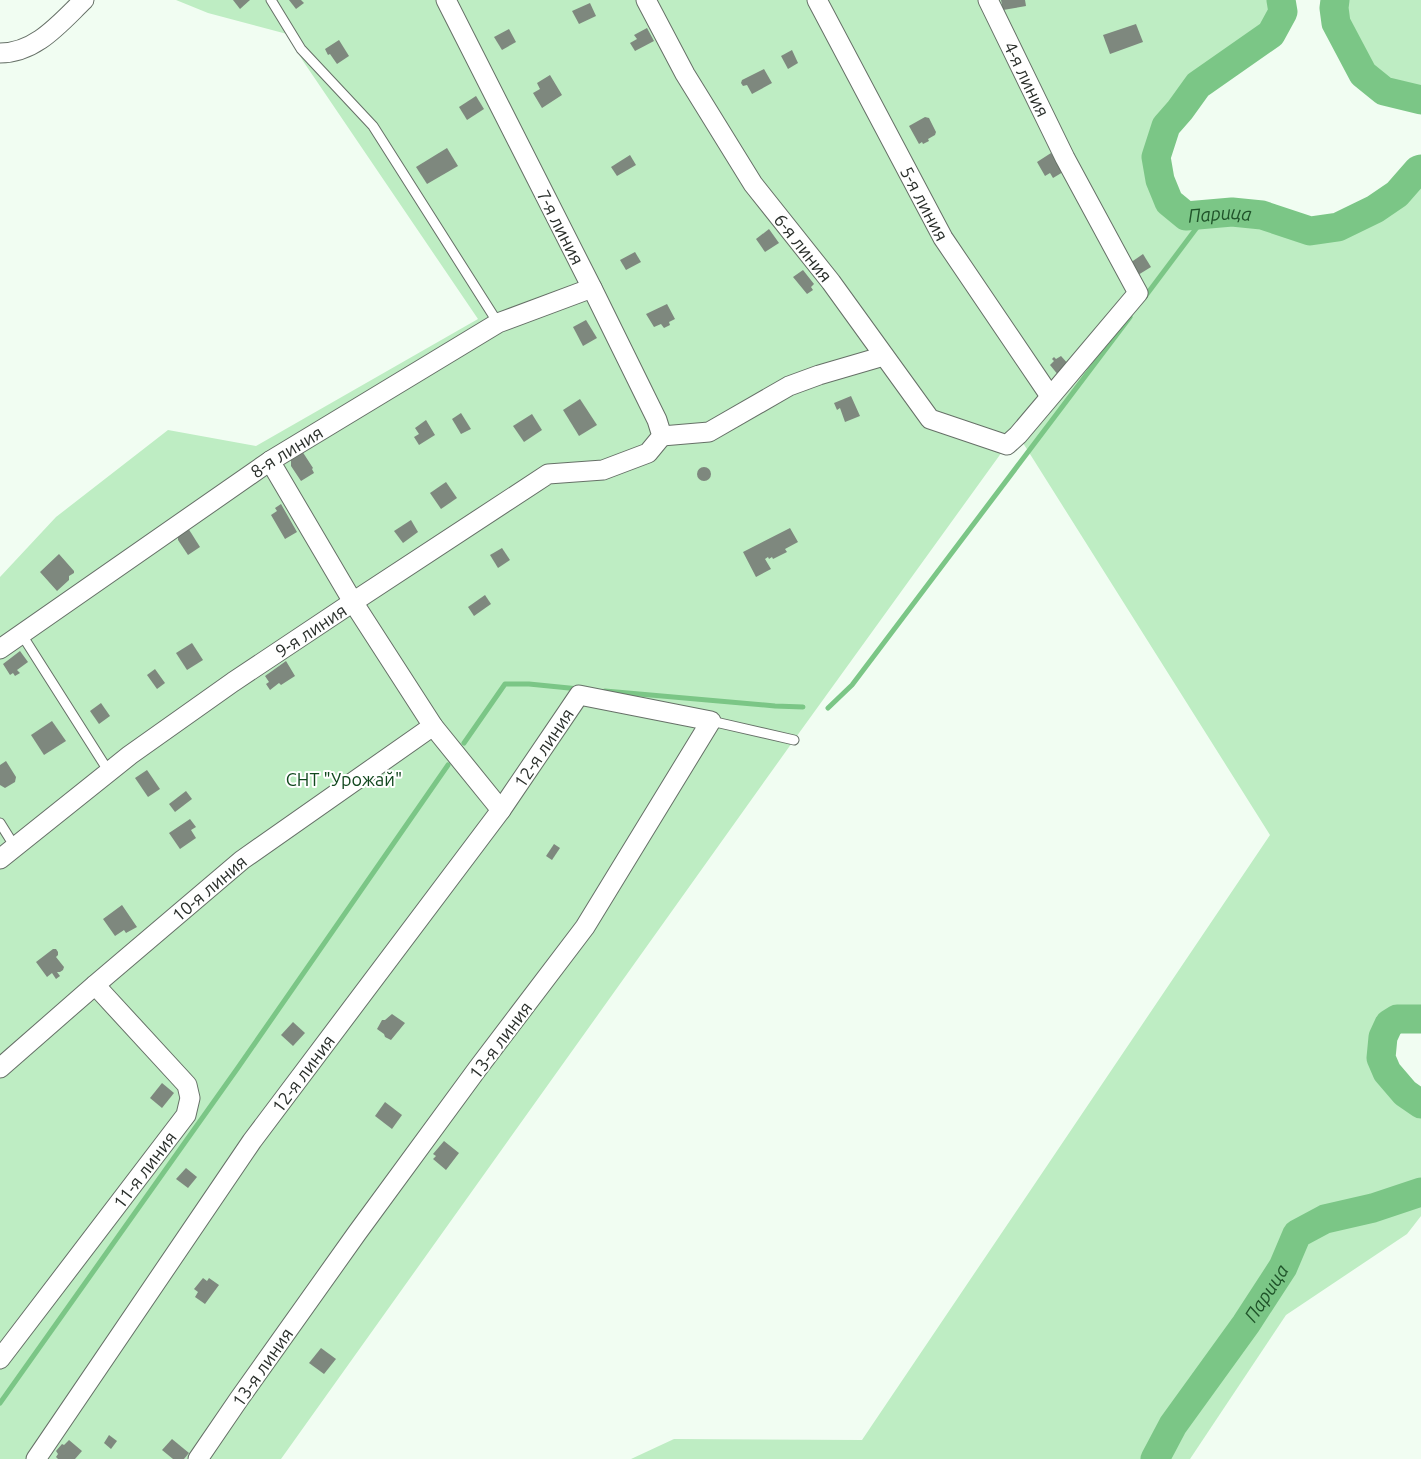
<svg xmlns="http://www.w3.org/2000/svg" width="1421" height="1459" viewBox="0 0 1421 1459" font-family="Ubuntu,sans-serif">
	<rect width="100%" height="100%" fill="#f1fdf2"/>
	<g fill="#beedc3">
		<polygon points="176,0 1281,0 1283,12 1271,34 1198,85 1180,110 1166,126 1156,157 1160,180 1169,202 1185,216 1232,212 1262,215 1310,231 1338,227 1375,209 1397,194 1418,170 1421,169 1421,1019 1397,1019 1389,1024 1383,1037 1381,1058 1387,1072 1405,1093 1421,1104 1421,1216 1407,1234 1286,1315 1190,1459 631,1459 674,1439 862,1440 1270,835 1018,435 1007,445 794,740 281,1459 0,1459 0,577 56,517 168,430 256,446 478,319 303,61 287,34 208,13"/>
		<polygon points="1335,0 1421,0 1421,100 1384,91 1363,74 1336,23 1334,8"/>
	</g>
	<g fill="none" stroke-linecap="round" stroke-linejoin="round">
		<g stroke="#7bc686" stroke-width="5">
			<polyline points="1144,298 1207,214"/>
			<polyline points="605,691 775,706 803,707"/>
			<polyline points="828,708 852,685 1130,317"/>
			<polyline points="464,743 505,684 529,684 579,689"/>
			<polyline points="0,1403 237,1069 448,765"/>
		</g>
		<g stroke="#7bc686" stroke-width="29">
			<path id="s1" d="M 1281,0 L 1283,12 L 1271,34 L 1198,85 L 1180,110 L 1166,126 L 1156,157 L 1160,180 L 1169,202 L 1186,216 L 1232,212 L 1262,215 L 1310,231 L 1338,227 L 1375,209 L 1397,194 L 1418,170 L 1421,169"/>
			<polyline points="1335,0 1334,8 1336,23 1363,74 1384,91 1421,100"/>
			<polyline points="1421,1019 1397,1019 1389,1024 1383,1037 1381,1058 1387,1072 1405,1093 1421,1104"/>
			<path id="s2" d="M 1155,1459 L 1173,1425 L 1246,1324 L 1283,1267 L 1297,1234 L 1325,1219 L 1373,1208 L 1421,1192"/>
		</g>
	</g>
	<g fill="#7e887e">
		<polygon points="233,0 250,0 240,9"/>
		<polygon points="289,0 301,0 304,3 296,9"/>
		<polygon points="1001,0 1025,0 1026,6 1003,10"/>
		<polygon points="590,3 596,16 579,24 572,11"/>
		<polygon points="1136,24 1143,42 1110,54 1103,35"/>
		<polygon points="647,28 654,41 635,51 630,43 637,39 634,35"/>
		<polygon points="509,29 516,42 502,50 494,37"/>
		<polygon points="339,40 349,56 337,64 330,54 328,55 325,49"/>
		<polygon points="792,50 798,63 788,69 781,56"/>
		<polygon points="764,69 772,83 752,94 747,85 743,86 741,83 742,80"/>
		<polygon points="550,75 562,95 542,108 533,93 540,89 537,83"/>
		<polygon points="476,96 484,109 467,120 459,107"/>
		<polygon points="925,117 929,118 936,132 935,135 928,139 929,141 923,144 922,142 919,144 909,126"/>
		<polygon points="447,148 458,166 427,184 416,167"/>
		<polygon points="1051,153 1063,172 1053,178 1050,173 1045,176 1037,162"/>
		<polygon points="630,155 636,165 617,176 611,167"/>
		<polygon points="769,229 779,243 765,252 756,239"/>
		<polygon points="635,252 641,262 626,270 620,260"/>
		<polygon points="1143,254 1151,267 1138,275 1130,263"/>
		<polygon points="803,270 814,284 811,287 813,290 807,294 793,277"/>
		<polygon points="667,304 675,319 669,322 670,325 664,328 661,324 654,327 646,314"/>
		<polygon points="586,320 597,338 583,346 573,327"/>
		<polygon points="1061,356 1070,366 1059,376 1050,365 1054,361 1052,359 1054,357 1056,359"/>
		<polygon points="851,396 860,416 845,422 840,408 837,410 834,403"/>
		<polygon points="580,399 597,425 579,436 563,410"/>
		<polygon points="461,413 471,429 461,434 452,419"/>
		<polygon points="532,414 542,430 524,442 513,426"/>
		<polygon points="426,420 435,435 419,445 414,437 419,434 415,428"/>
		<polygon points="302,451 313,468 312,469 314,473 301,481 291,466 291,459"/>
		<circle cx="704" cy="474" r="7"/>
		<polygon points="446,482 457,498 441,509 430,493"/>
		<polygon points="281,504 297,532 285,539 271,515 277,511 275,508"/>
		<polygon points="411,520 418,532 403,543 394,531"/>
		<polygon points="188,528 200,547 188,555 178,540 178,535"/>
		<polygon points="790,528 798,542 785,549 787,552 773,559 772,557 769,559 768,557 765,559 771,569 756,577 743,552"/>
		<polygon points="502,548 510,560 498,568 490,555"/>
		<polygon points="59,554 74,571 74,573 69,576 69,580 57,591 40,572"/>
		<polygon points="485,595 491,604 474,616 468,607"/>
		<polygon points="192,643 203,660 187,670 176,653"/>
		<polygon points="20,651 28,662 17,670 20,673 15,676 13,673 10,675 3,664"/>
		<polygon points="286,661 295,676 281,685 279,683 270,690 266,684 269,682 265,676"/>
		<polygon points="155,669 165,683 157,689 147,675"/>
		<polygon points="101,703 110,716 99,724 90,711"/>
		<polygon points="52,721 66,741 44,755 31,735"/>
		<polygon points="6,761 16,777 15,782 5,788 0,785 0,765"/>
		<polygon points="147,770 160,789 148,797 135,778"/>
		<polygon points="186,791 192,799 175,812 169,804"/>
		<polygon points="190,819 196,827 191,830 196,838 180,849 169,833"/>
		<polygon points="554,844 560,848 552,860 546,856"/>
		<polygon points="122,905 137,927 126,933 124,930 115,936 103,919"/>
		<polygon points="53,949 56,949 58,952 58,955 56,957 64,967 63,970 60,972 57,972 60,976 56,979 52,973 47,977 36,962"/>
		<polygon points="392,1014 405,1023 391,1040 385,1037 384,1034 377,1029 382,1020 385,1020"/>
		<polygon points="293,1022 305,1033 293,1046 281,1035"/>
		<polygon points="162,1083 174,1093 162,1108 150,1098"/>
		<polygon points="385,1102 402,1115 392,1129 375,1116"/>
		<polygon points="444,1141 459,1153 446,1170 433,1159 436,1156 433,1154"/>
		<polygon points="186,1168 197,1177 188,1188 176,1179"/>
		<polygon points="203,1278 207,1281 209,1278 219,1285 205,1304 195,1297 198,1292 194,1289"/>
		<polygon points="321,1348 336,1359 324,1374 309,1363"/>
		<polygon points="109,1435 117,1441 111,1449 104,1443"/>
		<polygon points="172,1439 189,1453 184,1459 173,1459 162,1450"/>
		<polygon points="69,1440 82,1451 75,1459 58,1459 56,1457 58,1454 56,1451 62,1444 64,1445"/>
	</g>
	<g fill="none" stroke-linecap="round" stroke-linejoin="round">
		<defs>
			<g id="service">
				<polyline points="271,0 301,49 373,126 498,323"/>
				<polyline points="22,635 109,772"/>
				<polyline points="711,721 794,740"/>
				<polyline points="0,823 15,847"/>
			</g>
			<g id="minor">
				<path id="s3" d="M 646,0 L 685,74 L 753,184 L 831,282 L 930,419 L 1007,445 L 1018,435 L 1138,293 L 1065,158 L 988,0"/>
				<path id="s4" d="M 817,0 L 943,238 L 1050,396"/>
				<path d="M 0,53 C 36,53 60,23 84,0"/>
				<polyline points="662,436 709,432 789,386 819,375 884,356"/>
				<polyline points="270,461 353,602 433,726 501,810"/>
				<path id="s5" d="M 0,649 L 270,461 L 498,323 L 592,288"/>
				<path id="s6" d="M 0,859 L 130,755 L 233,682 L 353,602 L 548,474 L 603,470 L 648,453 L 662,436 L 657,420 L 592,288 L 446,0"/>
				<path id="s7" d="M 0,1068 L 95,985 L 242,860 L 433,726"/>
				<path id="s8" d="M 0,1359 L 186,1115 L 190,1098 L 187,1085 L 95,985"/>
				<path id="s9" d="M 36,1459 L 252,1141 L 501,810 L 579,695 L 711,721 L 585,927 L 478,1068 L 357,1233 L 239,1399 L 198,1459"/>
			</g>
		</defs>
		<use href="#service" stroke="#667067" stroke-width="11"/>
		<use href="#minor" stroke="#667067" stroke-width="21"/>
		<use href="#service" stroke="#fff" stroke-width="9"/>
		<use href="#minor" stroke="#fff" stroke-width="19"/>
	</g>
	<g text-anchor="middle" dominant-baseline="central" stroke-width="4" stroke-linejoin="round" paint-order="stroke">
		<g font-size="18" fill="#2a2f2b" stroke="#fff">
			<text transform="translate(1027 79) rotate(64)">4-я линия</text>
			<text stroke="none"><textPath href="#s4" startOffset="230">5-я линия</textPath></text>
			<text transform="translate(561 227) rotate(63)">7-я линия</text>
			<text stroke="none"><textPath href="#s3" startOffset="294">6-я линия</textPath></text>
			<text stroke="none"><textPath href="#s5" startOffset="348">8-я линия</textPath></text>
			<text stroke="none"><textPath href="#s6" startOffset="386">9-я линия</textPath></text>
			<text stroke="none"><textPath href="#s9" startOffset="874">12-я линия</textPath></text>
			<text stroke="none"><textPath href="#s7" startOffset="276">10-я линия</textPath></text>
			<text transform="translate(500 1040) rotate(-53)">13-я линия</text>
			<text stroke="none"><textPath href="#s9" startOffset="469">12-я линия</textPath></text>
			<text stroke="none"><textPath href="#s8" startOffset="238">11-я линия</textPath></text>
			<text transform="translate(262 1367) rotate(-55)">13-я линия</text>
		</g>
		<g font-size="18" fill="#12481f" stroke="#fff">
			<text x="344" y="779">СНТ "Урожай"</text>
		</g>
		<g font-size="19" font-style="italic" fill="#20542a" stroke="#fff">
			<text stroke="none"><textPath href="#s1" startOffset="314">Парица</textPath></text>
			<text stroke="none"><textPath href="#s2" startOffset="200">Парица</textPath></text>
		</g>
	</g>
</svg>
